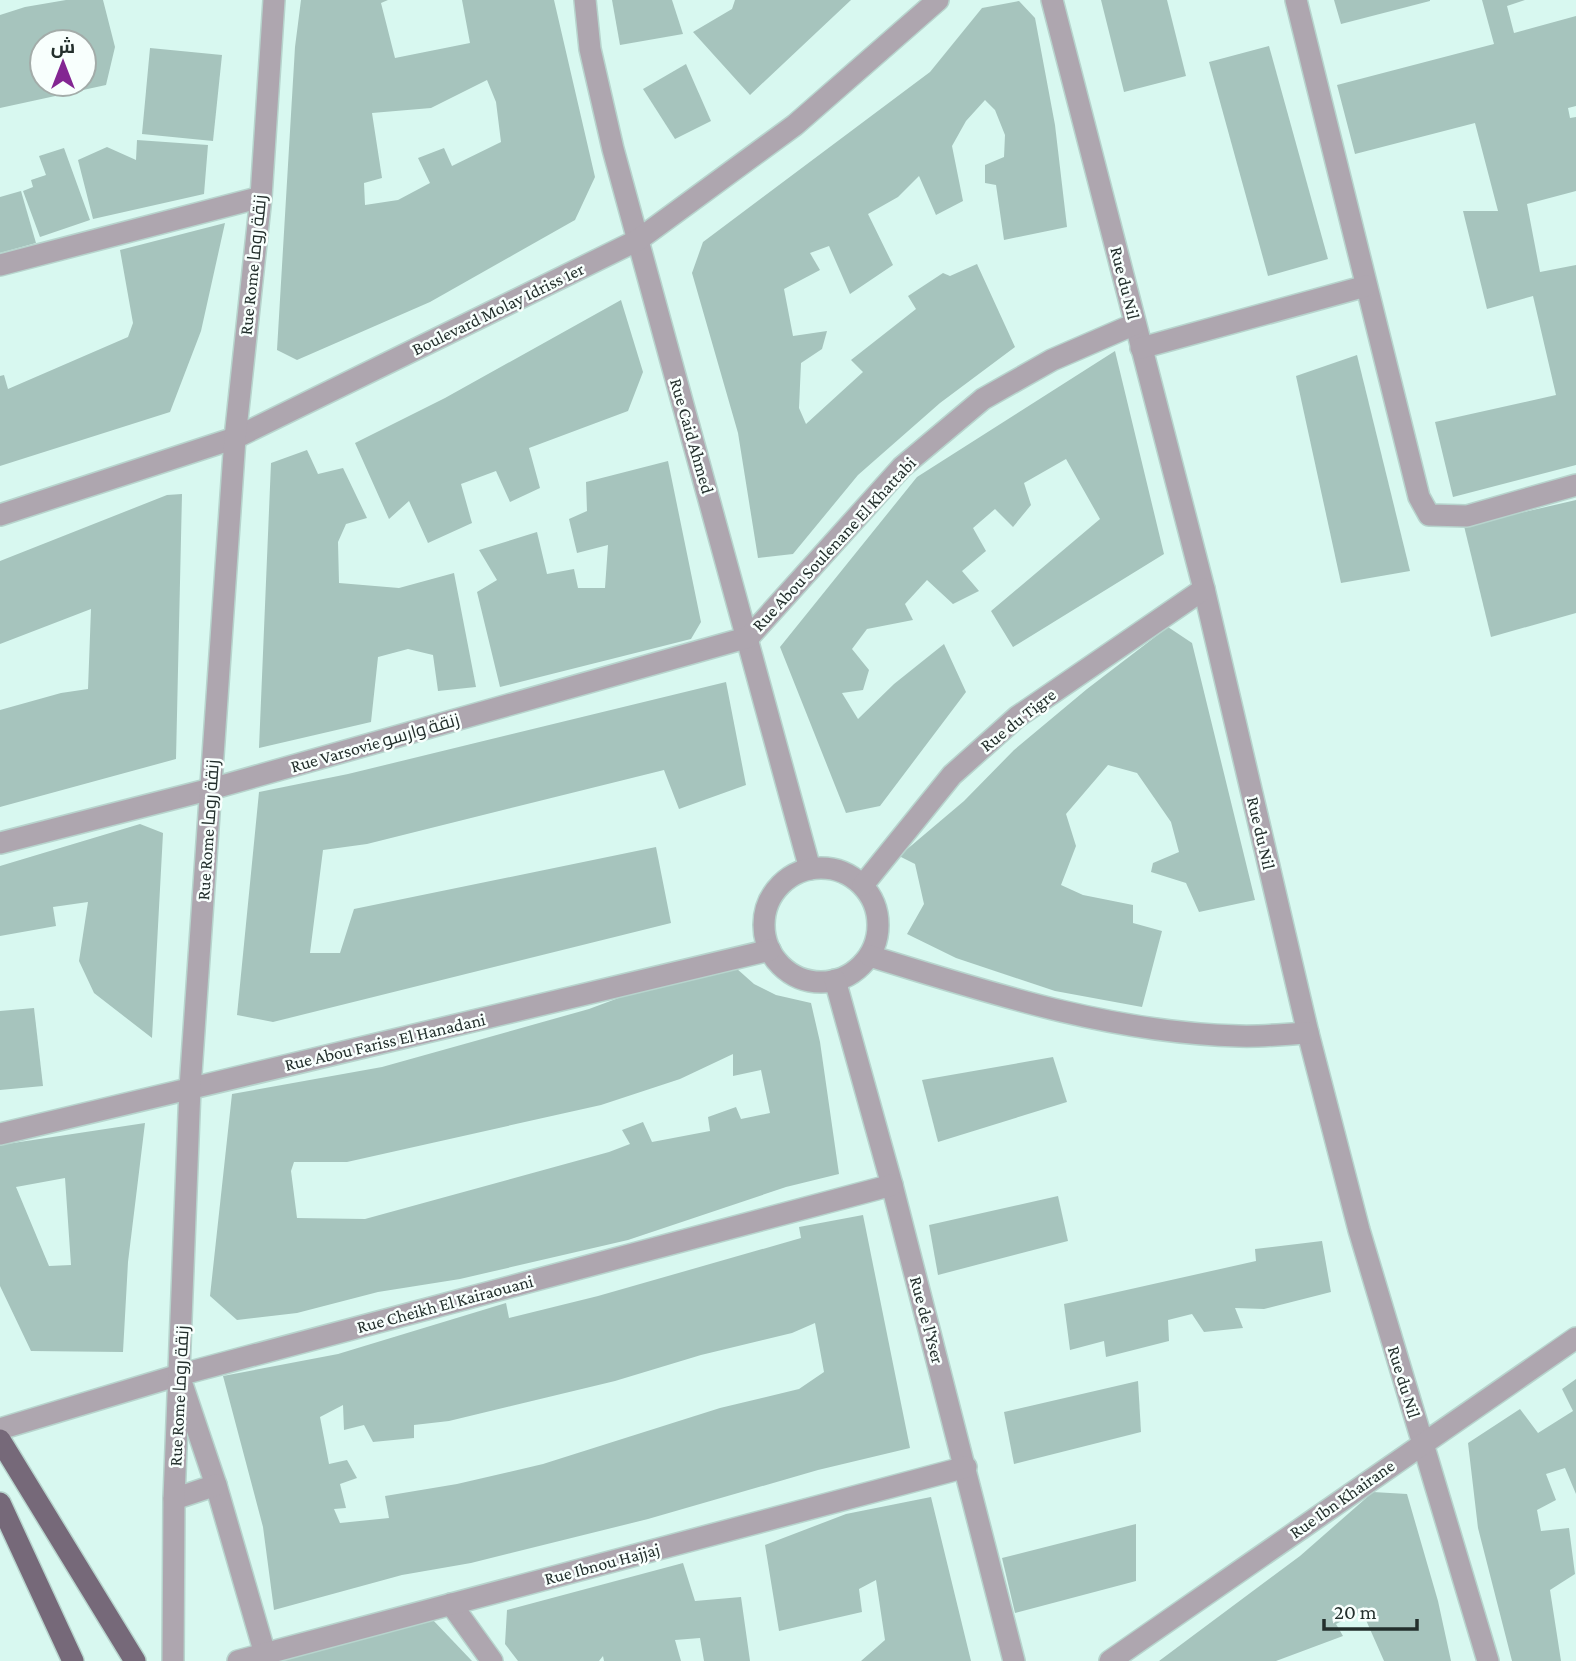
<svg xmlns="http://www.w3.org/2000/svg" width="1576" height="1661" viewBox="0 0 1576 1661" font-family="'Crimson Pro',Cairo,serif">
	<rect width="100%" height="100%" fill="#d8f8f0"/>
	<g fill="#a6c4bd" fill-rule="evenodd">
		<path d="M 66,0 L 103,0 L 115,47 L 106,85 L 0,108 L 0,15 L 25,7 ZM 42,42 L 84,42 L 84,84 L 42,84 Z"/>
		<path d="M 301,0 L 388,0 L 381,3 L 395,58 L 470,43 L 462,0 L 554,0 L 595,177 L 575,220 L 430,302 L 297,360 L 277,350 L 295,47 ZM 487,80 L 496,102 L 501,142 L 452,166 L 444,148 L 418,158 L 430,183 L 398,200 L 365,205 L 364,183 L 382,178 L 372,113 L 431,108 Z"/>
		<polygon points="612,0 672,0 683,34 620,45"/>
		<polygon points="735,0 851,0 750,95 693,32 732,9"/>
		<polygon points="1101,0 1167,0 1186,76 1124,92"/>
		<polygon points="1334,0 1430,0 1430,1 1341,24"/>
		<polygon points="1482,0 1525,0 1507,6 1514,33 1576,16 1576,106 1568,108 1570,118 1576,117 1576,191 1527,204 1540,272 1576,265 1576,465 1453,497 1435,422 1556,395 1533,296 1487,309 1463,211 1498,211 1475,123 1355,154 1337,85 1494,44"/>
		<polygon points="1019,1 1035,18 1055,125 1067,227 1004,240 996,185 985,183 985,165 1004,157 1005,135 995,110 985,100 966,121 952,146 963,201 936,215 919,176 898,197 868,214 893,265 850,294 829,246 810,253 820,270 784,289 793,336 827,331 822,349 801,363 799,408 806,424 863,372 851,360 916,309 908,296 943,273 950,276 977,264 1015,347 940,403 858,475 793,554 758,558 738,433 692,273 703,242 930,72 982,8"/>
		<polygon points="1269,46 1328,259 1268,276 1209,62"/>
		<polygon points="150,48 222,55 213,141 142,134"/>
		<polygon points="686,64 711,121 675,139 643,89"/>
		<polygon points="137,140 208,145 204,194 93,219 78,160 107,147 136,160"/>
		<polygon points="64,148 90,220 40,237 23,191 33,187 31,180 46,175 39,156"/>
		<polygon points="21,191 36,243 0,253 0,197"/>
		<polygon points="225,223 201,331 170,412 0,466 0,376 4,375 8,389 128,337 133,323 120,250"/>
		<polygon points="621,300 643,372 628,411 529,448 540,488 510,502 496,471 461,484 472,523 428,543 409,501 389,519 355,443 445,398"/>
		<polygon points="1115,351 1164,554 1013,647 991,611 1100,519 1066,459 1024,483 1031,505 1013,527 995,509 973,528 986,551 962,571 979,591 953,604 927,580 905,604 913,620 867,629 852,649 869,670 863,690 842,693 858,719 894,684 944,644 966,692 880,806 846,813 780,647 917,477"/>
		<polygon points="1357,355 1410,571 1341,583 1296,376"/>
		<polygon points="307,450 318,474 343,468 367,518 346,524 338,542 339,583 399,588 454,573 476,687 438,691 433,655 408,649 378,657 371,722 259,748 271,463"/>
		<polygon points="668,461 701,622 691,639 500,687 477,592 497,580 479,550 537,532 547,574 574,569 578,588 605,588 608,545 577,553 569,519 587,511 586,482"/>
		<polygon points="182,494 176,759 0,807 0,710 61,693 88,689 91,609 0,644 0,561 167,495"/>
		<polygon points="1576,500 1576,613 1491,637 1464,526"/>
		<polygon points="1168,627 1192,643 1255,900 1199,912 1186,883 1151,872 1153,863 1179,852 1171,822 1137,773 1108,765 1066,814 1076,846 1061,885 1083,895 1133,905 1133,923 1162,931 1142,1007 1055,991 956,958 907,934 924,904 915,864 899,856 964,801 1014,750 1087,689"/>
		<polygon points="726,682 746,785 679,809 664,770 367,844 323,850 310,953 340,953 354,909 656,847 671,923 273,1022 237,1015 259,792 348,774"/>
		<polygon points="140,824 163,833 152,1038 94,993 79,961 88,902 53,907 56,926 0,936 0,866"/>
		<path d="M 736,968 L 754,984 L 776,995 L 811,1003 L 820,1042 L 839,1174 L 786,1187 L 628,1240 L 460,1279 L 378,1292 L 297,1313 L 237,1320 L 210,1296 L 232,1094 L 382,1067 L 589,1009 L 664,981 ZM 733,1054 L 733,1076 L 761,1070 L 770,1113 L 741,1119 L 736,1107 L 708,1117 L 710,1131 L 652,1142 L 643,1122 L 622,1130 L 630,1144 L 609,1152 L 365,1219 L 297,1218 L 291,1171 L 294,1162 L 347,1162 L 601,1105 L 680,1079 Z"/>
		<polygon points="34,1008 43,1086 0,1090 0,1011"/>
		<polygon points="1053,1057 1067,1102 938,1142 922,1080"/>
		<path d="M 145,1123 L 128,1262 L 123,1352 L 31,1351 L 0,1286 L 0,1145 ZM 65,1178 L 71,1265 L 49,1266 L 16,1187 Z"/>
		<polygon points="1058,1196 1068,1241 938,1275 929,1225"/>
		<path d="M 863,1215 L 910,1448 L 818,1470 L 648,1519 L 471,1563 L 402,1575 L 274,1610 L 263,1527 L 223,1376 L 338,1354 L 506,1303 L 509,1318 L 598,1296 L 801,1238 L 799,1227 ZM 815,1323 L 824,1372 L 799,1389 L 720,1408 L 543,1464 L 457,1484 L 385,1496 L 389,1518 L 340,1523 L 334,1509 L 346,1508 L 340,1484 L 357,1478 L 347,1460 L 329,1464 L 320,1417 L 343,1405 L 344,1430 L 364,1425 L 373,1442 L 414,1438 L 414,1425 L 449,1421 L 615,1381 L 701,1355 L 792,1333 Z"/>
		<polygon points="1322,1241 1331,1292 1264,1309 1235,1308 1243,1328 1204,1332 1192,1314 1168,1320 1169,1341 1106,1357 1104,1341 1070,1350 1064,1304 1256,1261 1255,1249"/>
		<polygon points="1576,1379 1576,1494 1565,1468 1546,1474 1556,1500 1537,1510 1541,1531 1569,1528 1575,1574 1550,1590 1561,1661 1512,1661 1478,1528 1468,1443 1520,1409 1538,1433 1573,1411 1562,1389"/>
		<polygon points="1138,1381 1141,1432 1014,1464 1004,1412"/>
		<polygon points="1373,1492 1407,1494 1438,1601 1451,1661 1384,1661 1362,1611 1336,1624 1343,1636 1276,1661 1159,1661 1300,1556"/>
		<polygon points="931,1497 971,1661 861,1661 885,1640 876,1580 859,1589 862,1612 779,1631 765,1545 846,1514"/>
		<polygon points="1136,1524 1136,1581 1015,1613 1002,1558"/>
		<polygon points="683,1563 695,1601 741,1597 750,1661 704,1661 700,1638 675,1640 681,1661 604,1661 603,1656 599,1661 518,1661 505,1644 507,1610"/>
		<polygon points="431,1618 472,1661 275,1661"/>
	</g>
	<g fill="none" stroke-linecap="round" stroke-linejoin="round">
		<defs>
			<g id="minor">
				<polyline points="585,0 590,49 613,149 810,869"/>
				<polyline points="1052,0 1204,589 1308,1033 1359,1230 1488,1661"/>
				<polyline points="1296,0 1419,497 1429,515 1467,516 1576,485"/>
				<polyline points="0,265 261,197"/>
				<polyline points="1141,348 1366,286"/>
				<polyline points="0,515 235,438 638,240 795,125 938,0"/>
				<polyline points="0,843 211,789 749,637 902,467 983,399 1052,360 1135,324"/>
				<circle cx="821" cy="925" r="57"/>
				<polyline points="863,885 952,775 1017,717 1204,589"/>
				<path d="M 870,956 C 990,993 1112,1033 1239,1036 C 1261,1037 1285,1034 1308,1033"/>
				<polyline points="835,980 892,1185 1014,1661"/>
				<polyline points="0,1134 770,950"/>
				<polyline points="183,1387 216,1485 265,1654"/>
				<polyline points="0,1429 179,1375 892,1185"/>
				<polyline points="174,1499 216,1485"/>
				<polyline points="451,1604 492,1661"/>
				<polyline points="173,1661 174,1499 190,1088 235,438 261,197 274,0"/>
				<polyline points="238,1661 966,1467"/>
				<polyline points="1110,1661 1576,1338"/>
			</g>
			<g id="major">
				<polyline points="0,1440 135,1661"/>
				<polyline points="0,1503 73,1661"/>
			</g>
		</defs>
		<use href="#minor" stroke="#b7d4cd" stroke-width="24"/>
		<use href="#major" stroke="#b7d4cd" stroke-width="24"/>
		<use href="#minor" stroke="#aea6af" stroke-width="21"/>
		<use href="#major" stroke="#766979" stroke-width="21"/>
	</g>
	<g text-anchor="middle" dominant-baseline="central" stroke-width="5" stroke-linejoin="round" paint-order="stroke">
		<g font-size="18" fill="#232f2c" stroke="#f8fffd">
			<text transform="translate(253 265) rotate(-84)">Rue Rome زنقة روما</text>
			<text transform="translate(1125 283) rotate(76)">Rue du Nil</text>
			<text transform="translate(498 309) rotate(-26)">Boulevard Molay Idriss 1er</text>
			<text transform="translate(692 436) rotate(74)">Rue Caid Ahmed</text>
			<text transform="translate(834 544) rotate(-47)">Rue Abou Soulenane El Khattabi</text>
			<text transform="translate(1018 720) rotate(-38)">Rue du Tigre</text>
			<text transform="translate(375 743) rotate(-16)">Rue Varsovie زنقة وارسو</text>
			<text transform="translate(208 830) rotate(-86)">Rue Rome زنقة روما</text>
			<text transform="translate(1261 833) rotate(77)">Rue du Nil</text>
			<text transform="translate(385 1042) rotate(-13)">Rue Abou Fariss El Hanadani</text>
			<text transform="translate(445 1304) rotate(-15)">Rue Cheikh El Kairaouani</text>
			<text transform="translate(927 1320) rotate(75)">Rue de l'Yser</text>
			<text transform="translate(1404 1382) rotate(73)">Rue du Nil</text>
			<text transform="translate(179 1396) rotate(-87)">Rue Rome زنقة روما</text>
			<text transform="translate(1342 1499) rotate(-35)">Rue Ibn Khairane</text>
			<text transform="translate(602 1564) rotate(-15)">Rue Ibnou Hajjaj</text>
		</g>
	</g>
	<g transform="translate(63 63)"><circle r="33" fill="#f8fffd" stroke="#a3aca9" stroke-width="2"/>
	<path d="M0-5L12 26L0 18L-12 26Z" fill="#832692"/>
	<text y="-10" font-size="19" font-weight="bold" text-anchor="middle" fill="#232f2c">ش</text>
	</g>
	<path d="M1324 1619v10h93v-10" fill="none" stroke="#232f2c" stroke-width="3.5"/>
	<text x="1334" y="1619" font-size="21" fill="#232f2c" stroke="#f8fffd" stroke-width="5" paint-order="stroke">20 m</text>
</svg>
